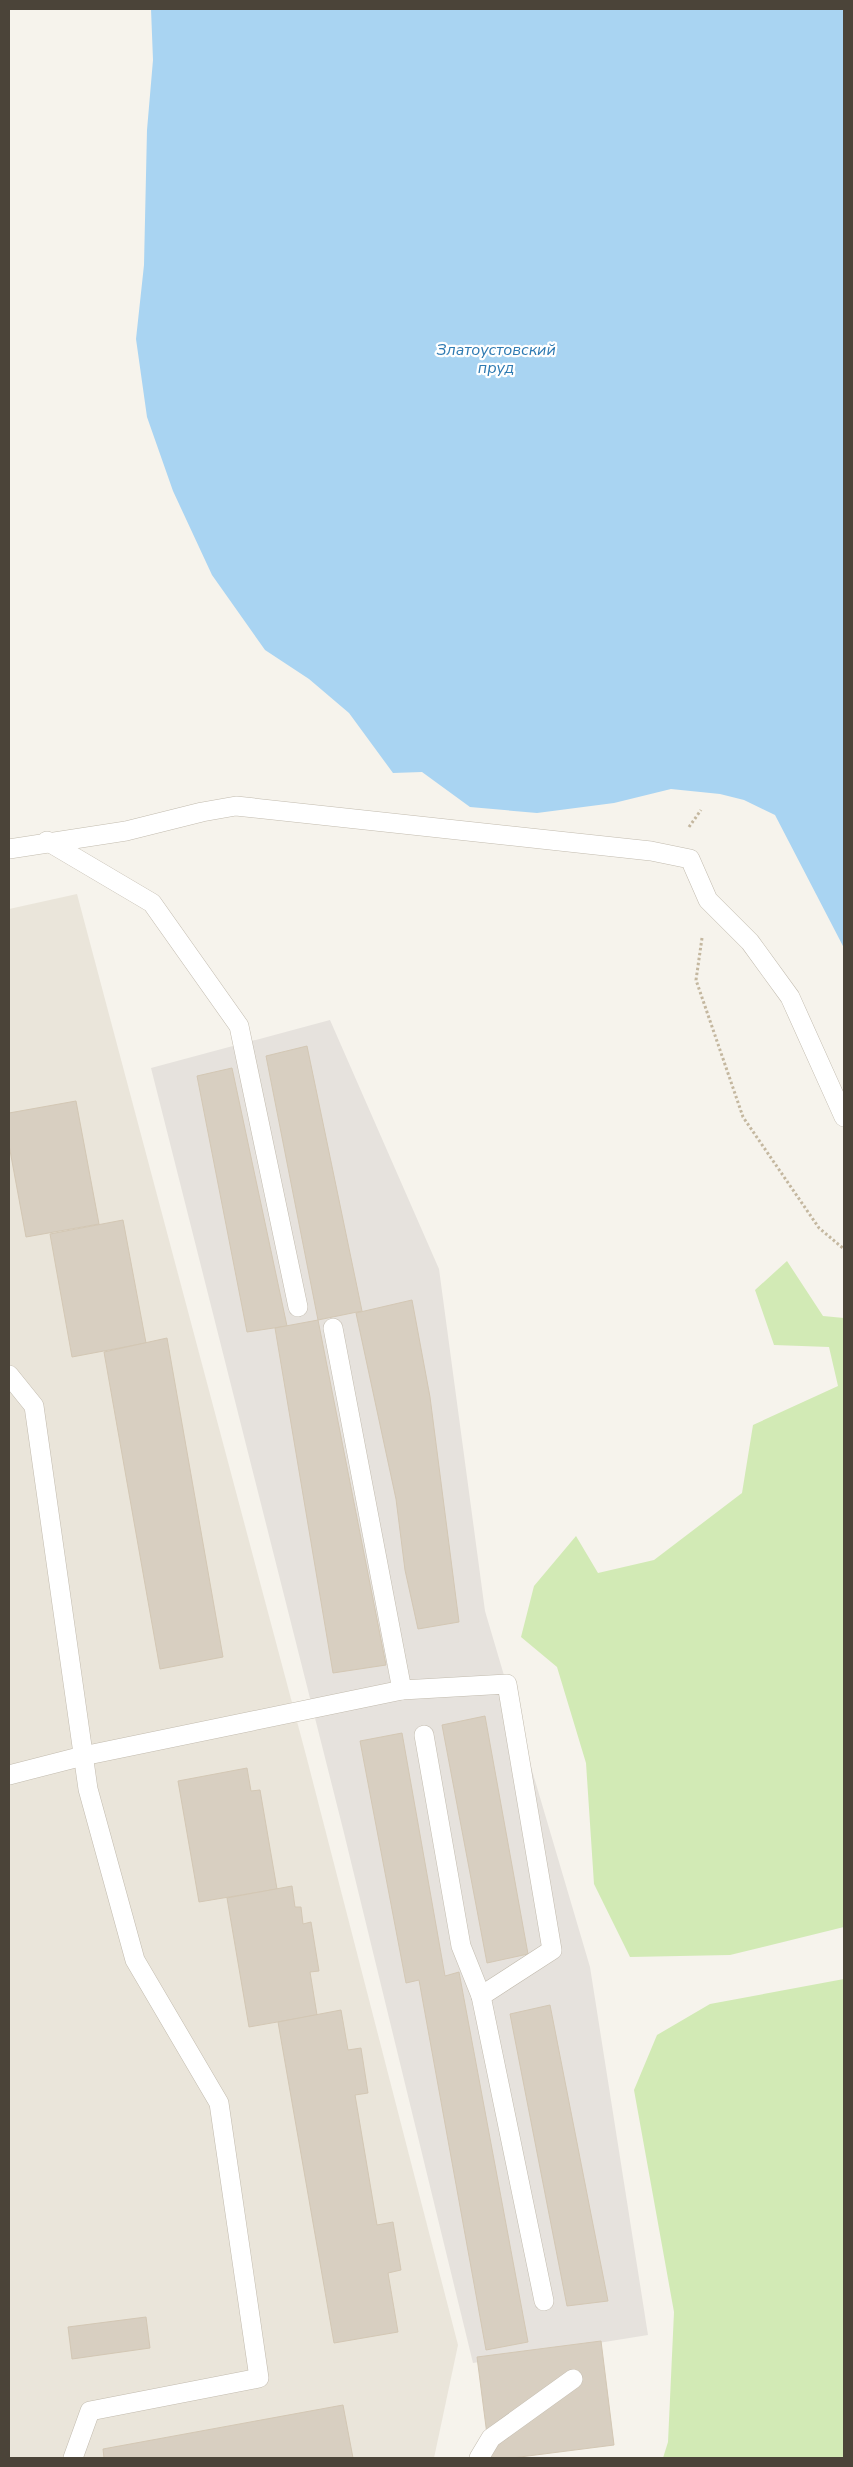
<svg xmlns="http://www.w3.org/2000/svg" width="853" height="2467" viewBox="0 0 853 2467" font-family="'Nunito Sans',sans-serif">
	<rect width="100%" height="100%" fill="#f6f3ec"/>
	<polygon fill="#eae5da" points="77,894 307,1759 458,2345 434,2458 9,2458 9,909"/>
	<polygon fill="#e6e2dd" points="330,1020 439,1269 485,1611 590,1967 648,2335 473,2363 343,1829 151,1068"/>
	<g fill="#d2eab5">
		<polygon points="787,1261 823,1316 844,1318 844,1927 730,1955 630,1957 594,1884 586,1763 557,1667 521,1637 534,1586 576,1536 598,1573 654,1560 742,1493 753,1425 838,1386 829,1347 774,1345 755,1290"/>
		<polygon points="844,1979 844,2458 663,2458 668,2442 674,2312 634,2090 657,2035 710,2004"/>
	</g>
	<polygon fill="#a9d4f2" points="151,9 844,9 844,948 775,815 744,800 720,794 671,789 614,803 537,813 470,807 422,772 393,773 349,713 309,679 265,650 212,575 173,491 147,417 136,339 144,265 147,130 153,60"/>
	<g fill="#d8cfc1" stroke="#d3c7b4">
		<polygon points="307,1046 362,1311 318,1320 266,1056"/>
		<polygon points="232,1068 287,1326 247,1332 197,1076"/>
		<polygon points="76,1101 99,1224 26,1237 9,1145 9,1113"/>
		<polygon points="123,1220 146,1343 72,1357 50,1234"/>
		<polygon points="412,1300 430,1397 459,1622 418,1629 405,1570 396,1499 356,1313"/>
		<polygon points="318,1320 386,1665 333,1673 275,1328"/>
		<polygon points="167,1338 223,1657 160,1669 104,1352"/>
		<polygon points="485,1716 528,1954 487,1963 442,1725"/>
		<polygon points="402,1733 445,1976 459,1972 528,2342 486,2350 419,1980 406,1983 360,1741"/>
		<polygon points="247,1768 251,1791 260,1790 277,1889 199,1902 178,1781"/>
		<polygon points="292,1886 295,1907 301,1907 303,1924 311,1922 319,1971 310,1972 317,2015 249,2027 227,1898"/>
		<polygon points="550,2005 608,2301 567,2306 510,2014"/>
		<polygon points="341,2010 348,2050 361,2048 368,2093 355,2095 377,2225 393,2222 401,2270 388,2273 398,2332 334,2343 278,2022"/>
		<polygon points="146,2317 150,2348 72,2359 68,2327"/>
		<polygon points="601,2341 614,2445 512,2458 490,2458 477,2357"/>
		<polygon points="343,2405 353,2458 104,2458 103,2449"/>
	</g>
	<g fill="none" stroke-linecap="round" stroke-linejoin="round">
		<defs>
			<g id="lane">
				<polyline points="47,841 152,903 239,1026 298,1307"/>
				<polyline points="9,849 126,831 202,812 236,806 651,851 690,859 708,900 750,942 790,997 844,1117"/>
				<polyline points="9,1375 34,1406 88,1789 135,1960 219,2103 259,2378 90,2411 73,2458"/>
				<polyline points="402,1690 507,1684 552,1950 481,1996 544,2301"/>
				<polyline points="424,1735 461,1946 481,1996"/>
				<polyline points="9,1775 83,1756 402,1690 333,1328"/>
				<polyline points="479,2458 491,2438 573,2379"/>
			</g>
		</defs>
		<use href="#lane" stroke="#c2bbae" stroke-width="20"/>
		<g stroke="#c4b79f" stroke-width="3" stroke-dasharray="2.5 2.5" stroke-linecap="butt">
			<polyline points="689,827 701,810"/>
			<polyline points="702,938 696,980 743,1117 819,1228 844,1249"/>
		</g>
		<use href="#lane" stroke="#fff" stroke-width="19"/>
	</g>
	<g text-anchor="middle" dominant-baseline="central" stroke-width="4.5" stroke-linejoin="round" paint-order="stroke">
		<g font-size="16" font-style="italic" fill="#2e7ab2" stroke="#fff">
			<text x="496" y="350">Златоустовский<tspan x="496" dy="18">пруд</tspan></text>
		</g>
	</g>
	<rect width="853" height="2467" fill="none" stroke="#4b4439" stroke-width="20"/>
</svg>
